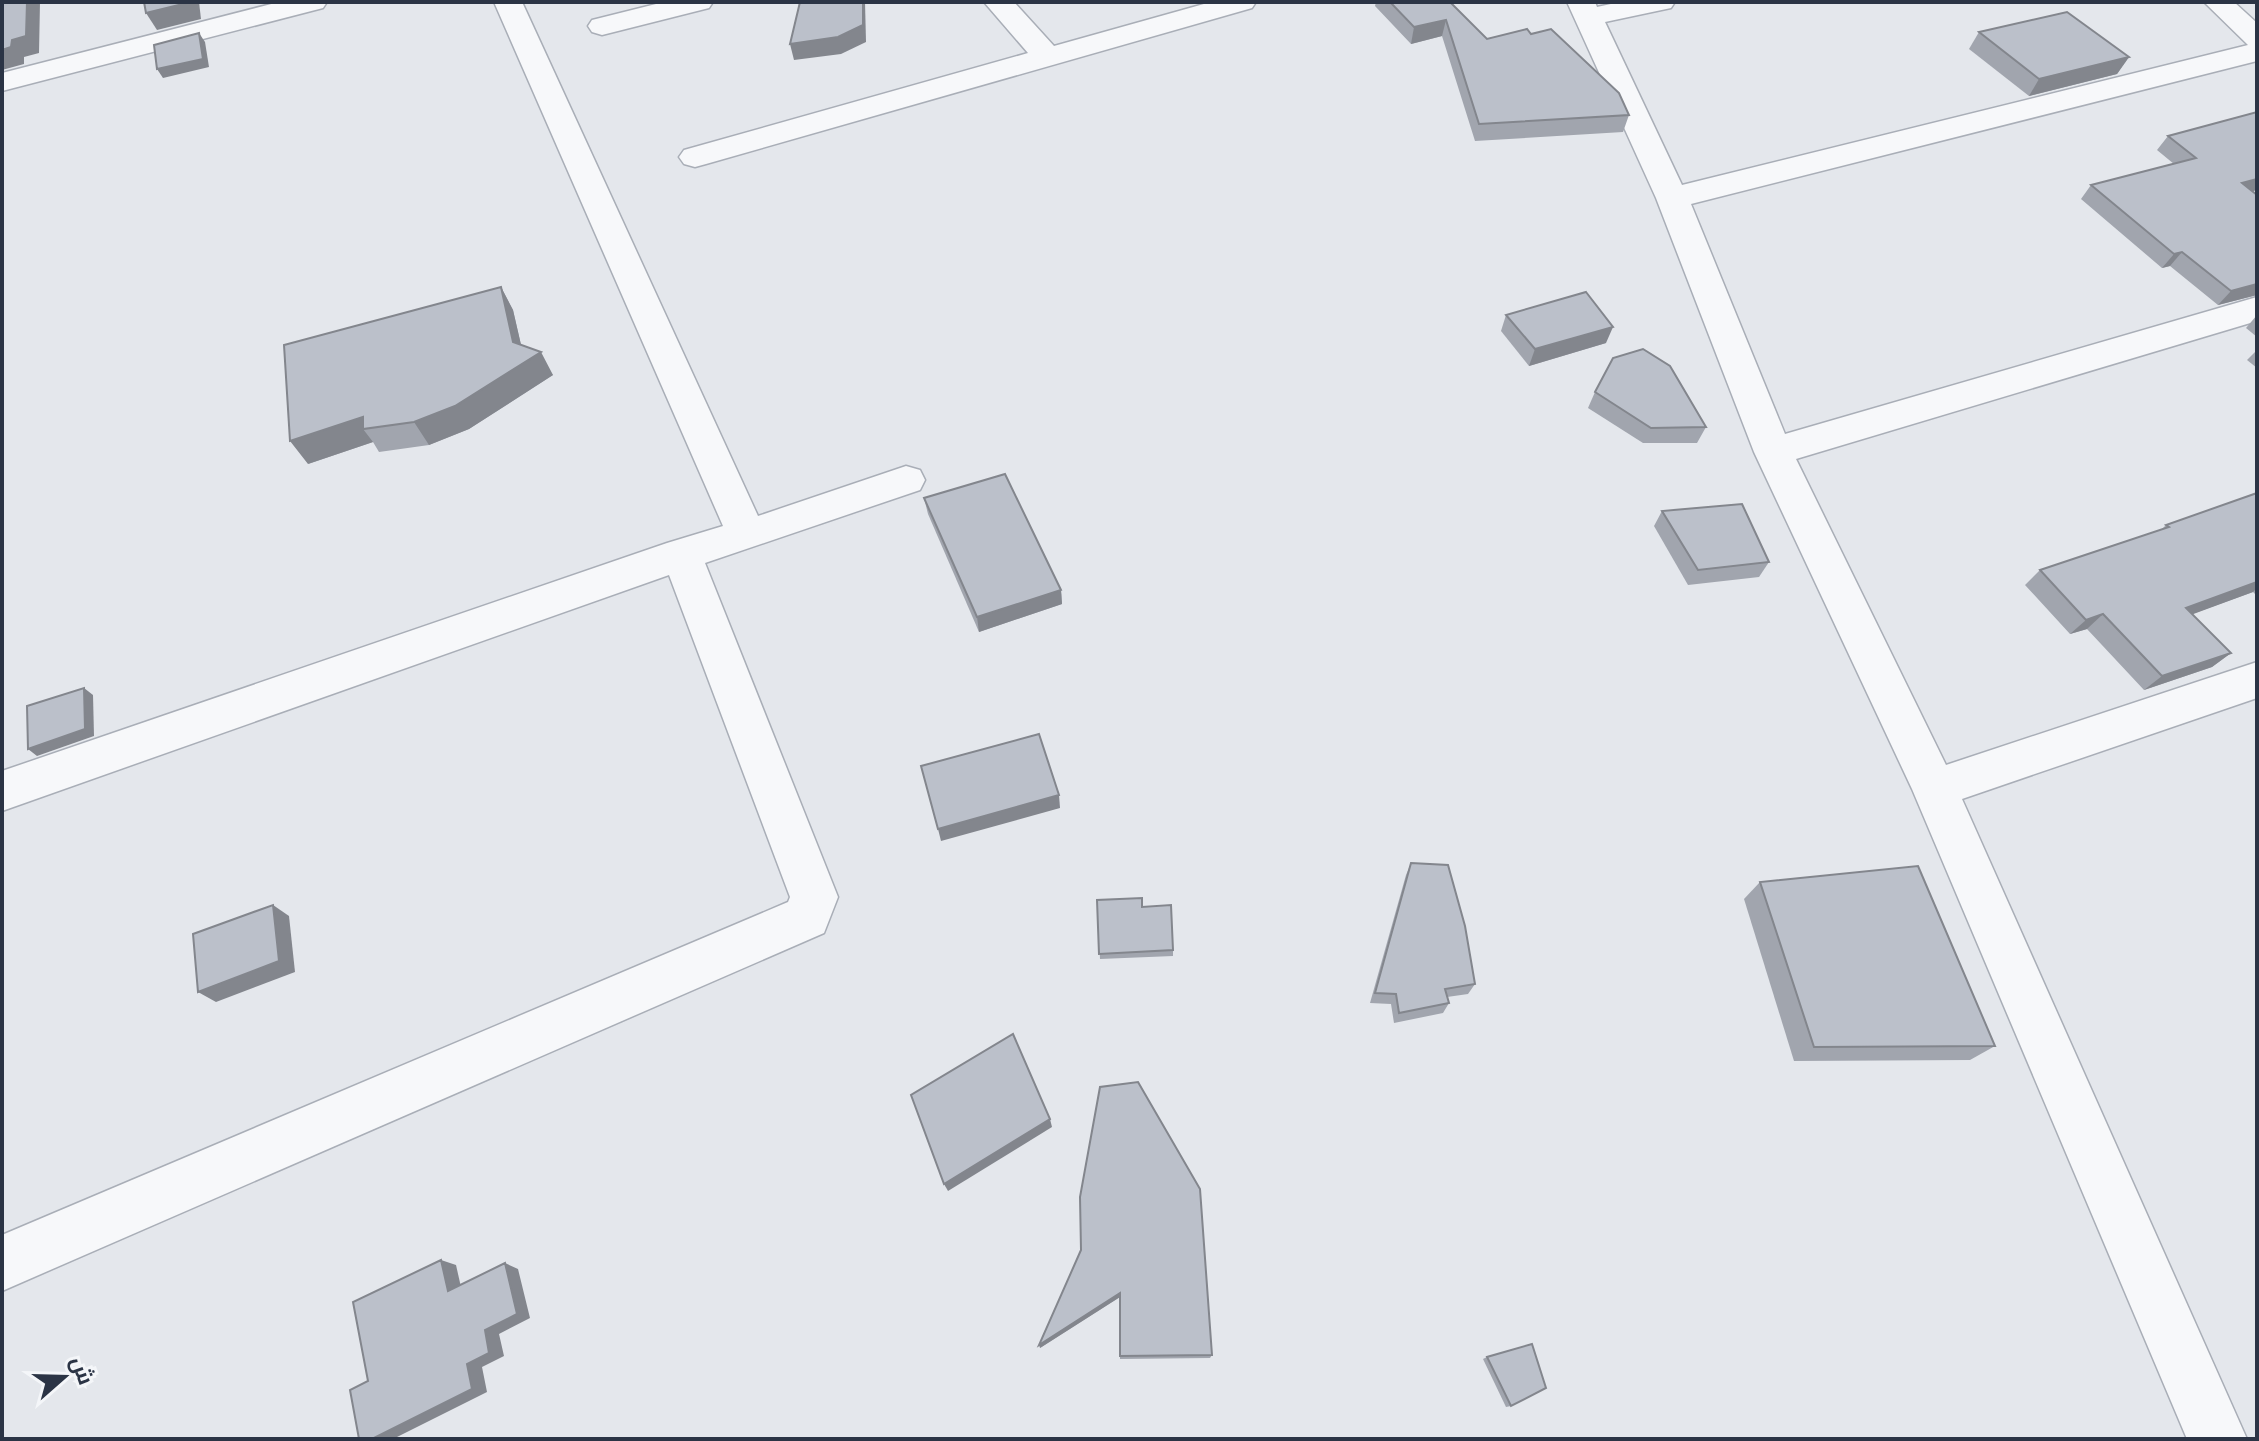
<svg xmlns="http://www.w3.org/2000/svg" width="2259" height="1441" viewBox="0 0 2259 1441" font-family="'Titillium Web',Cairo,sans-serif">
	<rect width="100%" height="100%" fill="#e4e7ec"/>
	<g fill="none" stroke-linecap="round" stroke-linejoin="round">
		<defs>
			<g id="minor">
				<polygon points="279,2 327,2 323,8 2,91 2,73"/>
				<polygon points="494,2 522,2 758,516 906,466 920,470 925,480 920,490 705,563 838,897 824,933 2,1291 2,1235 788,902 790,897 669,575 2,811 2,771 667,543 723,526"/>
				<polygon points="664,2 713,2 709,8 602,35 592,32 588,26 592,20"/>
				<polygon points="984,2 1014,2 1054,46 1211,2 1256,2 1252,8 706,164 695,167 684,164 679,157 684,150 1028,53"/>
				<polygon points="1567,2 1595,2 1597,7 1620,2 1675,2 1671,8 1605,22 1682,185 2248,45 2204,2 2234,2 2257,23 2257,61 1691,204 1785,434 2257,297 2257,321 1796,459 1946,765 2257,662 2257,698 1962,799 2247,1439 2187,1439 1912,789 1754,452 1656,198"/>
			</g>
		</defs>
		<use href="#minor" stroke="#a9aeb7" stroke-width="3"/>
		<use href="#minor" fill="#f7f8fa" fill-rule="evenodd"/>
	</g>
	<g fill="#a1a5ae">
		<polygon points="1376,2 1450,2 1487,39 1531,34 1629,115 1623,132 1475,141 1442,36 1411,44 1375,6"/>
		<polygon points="1979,32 2129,57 2117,74 2029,96 1969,49"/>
		<polygon points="2168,136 2253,191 2257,295 2218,305 2170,266 2162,268 2081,199 2091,185 2174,164 2157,150"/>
		<polygon points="501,287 513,310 521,345 553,375 469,429 429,445 379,452 373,442 308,464"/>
		<polygon points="1506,315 1606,343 1529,366 1501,331"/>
		<polygon points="2257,315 2257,337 2246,328"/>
		<polygon points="2257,350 2257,368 2247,360"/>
		<polygon points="1595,392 1706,427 1697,443 1643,443 1588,408"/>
		<polygon points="2257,493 2257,596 2253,592 2192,614 2231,653 2212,667 2144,690 2087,629 2070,634 2025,585 2040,570 2161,530 2166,525"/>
		<polygon points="924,498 1061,590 1062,604 979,632 928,514"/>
		<polygon points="1662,511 1769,562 1759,577 1688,585 1654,526"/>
		<polygon points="1411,863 1475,984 1468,994 1447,997 1449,1003 1443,1013 1394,1023 1391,1004 1370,1003 1406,875"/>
		<polygon points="1760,882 1995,1046 1970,1060 1794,1061 1744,899"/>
		<polygon points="1097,900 1142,907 1173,950 1173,956 1100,959"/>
		<polygon points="1081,1250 1212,1355 1210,1358 1120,1359 1120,1297 1040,1348"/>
		<polygon points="1487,1357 1511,1406 1506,1407 1483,1359"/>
	</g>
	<g fill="#83868d">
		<polygon points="27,2 40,2 39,53 24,57 24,64 2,70 2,50"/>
		<polygon points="191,2 199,2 201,19 157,30 146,13"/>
		<polygon points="863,2 865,2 866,42 841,54 794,60 790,44"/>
		<polygon points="1446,20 1442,36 1411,44 1414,27"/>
		<polygon points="199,33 205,42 209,67 163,78 157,69"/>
		<polygon points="2129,57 2117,74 2029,96 2039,79"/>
		<polygon points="2257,179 2257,190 2230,198 2242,183"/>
		<polygon points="2182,252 2170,266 2162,268 2174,254"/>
		<polygon points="2257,284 2257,295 2218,305 2231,291"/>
		<polygon points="501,287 513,310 525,362 541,352 553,375 469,429 429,445 414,422 513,342"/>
		<polygon points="1613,327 1606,343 1529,366 1535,349"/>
		<polygon points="363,417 363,429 373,442 308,464 290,441"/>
		<polygon points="2257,582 2257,588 2253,592 2169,623 2186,608"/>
		<polygon points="1061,590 1062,604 979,632 977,617"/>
		<polygon points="2103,614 2087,629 2070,634 2086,620"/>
		<polygon points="2231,653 2212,667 2144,690 2162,676"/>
		<polygon points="84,688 93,695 94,736 37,756 28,749"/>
		<polygon points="1059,795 1060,808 941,841 938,829"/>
		<polygon points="273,905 289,916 295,972 216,1002 198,992"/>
		<polygon points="1050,1119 1052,1127 948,1191 944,1184"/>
		<polygon points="441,1260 456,1265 463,1296 448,1291"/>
		<polygon points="505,1263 518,1269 530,1318 499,1334 504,1356 482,1367 487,1392 393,1439 372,1439 467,1364 485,1330"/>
		<polygon points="1120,1293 1120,1297 1040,1348 1039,1345"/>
	</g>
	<g fill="#bbc0ca" stroke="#83868d" stroke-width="2">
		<polygon points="2,2 27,2 26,36 12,40 11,47 2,50"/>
		<polygon points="144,2 191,2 146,13"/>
		<polygon points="800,2 863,2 863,25 838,37 790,44"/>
		<polygon points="1390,2 1450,2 1487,39 1527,29 1531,34 1551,29 1619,93 1629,115 1479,124 1446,20 1414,27"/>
		<polygon points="2067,12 2129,57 2039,79 1979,32"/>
		<polygon points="199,33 203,59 157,69 154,45"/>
		<polygon points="2257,112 2257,179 2242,183 2257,195 2257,284 2231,291 2182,252 2174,254 2091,185 2196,158 2168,136"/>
		<polygon points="501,287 513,342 541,352 455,406 414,422 363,429 363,417 290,441 284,345"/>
		<polygon points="1586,292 1613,327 1535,349 1506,315"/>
		<polygon points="1643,349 1670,366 1706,427 1651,428 1595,392 1613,358"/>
		<polygon points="1005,474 1061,590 977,617 924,498"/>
		<polygon points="2257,493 2257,582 2186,608 2231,653 2162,676 2103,614 2086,620 2040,570 2169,527 2166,525"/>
		<polygon points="1742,504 1769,562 1698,570 1662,511"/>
		<polygon points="84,688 85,729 28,749 27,706"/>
		<polygon points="1039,734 1059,795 938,829 921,766"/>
		<polygon points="1411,863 1448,865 1465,926 1475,984 1445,989 1449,1003 1399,1013 1396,994 1375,993"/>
		<polygon points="1918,866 1995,1046 1814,1047 1760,882"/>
		<polygon points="1142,898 1142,907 1171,905 1173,950 1099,954 1097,900"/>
		<polygon points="273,905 279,961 198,992 193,934"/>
		<polygon points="1013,1034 1050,1119 944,1184 911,1095"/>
		<polygon points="1138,1082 1200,1189 1212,1355 1120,1356 1120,1293 1039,1345 1081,1250 1080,1197 1100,1087"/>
		<polygon points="441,1260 448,1291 505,1263 517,1314 485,1330 489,1353 467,1364 472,1389 372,1439 359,1439 350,1390 368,1381 353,1302"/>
		<polygon points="1532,1344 1546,1388 1511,1406 1487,1357"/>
	</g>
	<rect width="2259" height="1441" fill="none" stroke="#2b3445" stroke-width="8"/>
	<g transform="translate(64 1377) rotate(70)" stroke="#f4f6f9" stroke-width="6" paint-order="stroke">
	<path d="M0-6L14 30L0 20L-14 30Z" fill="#2b3445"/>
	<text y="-12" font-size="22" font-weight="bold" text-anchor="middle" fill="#2b3445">ش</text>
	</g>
</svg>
